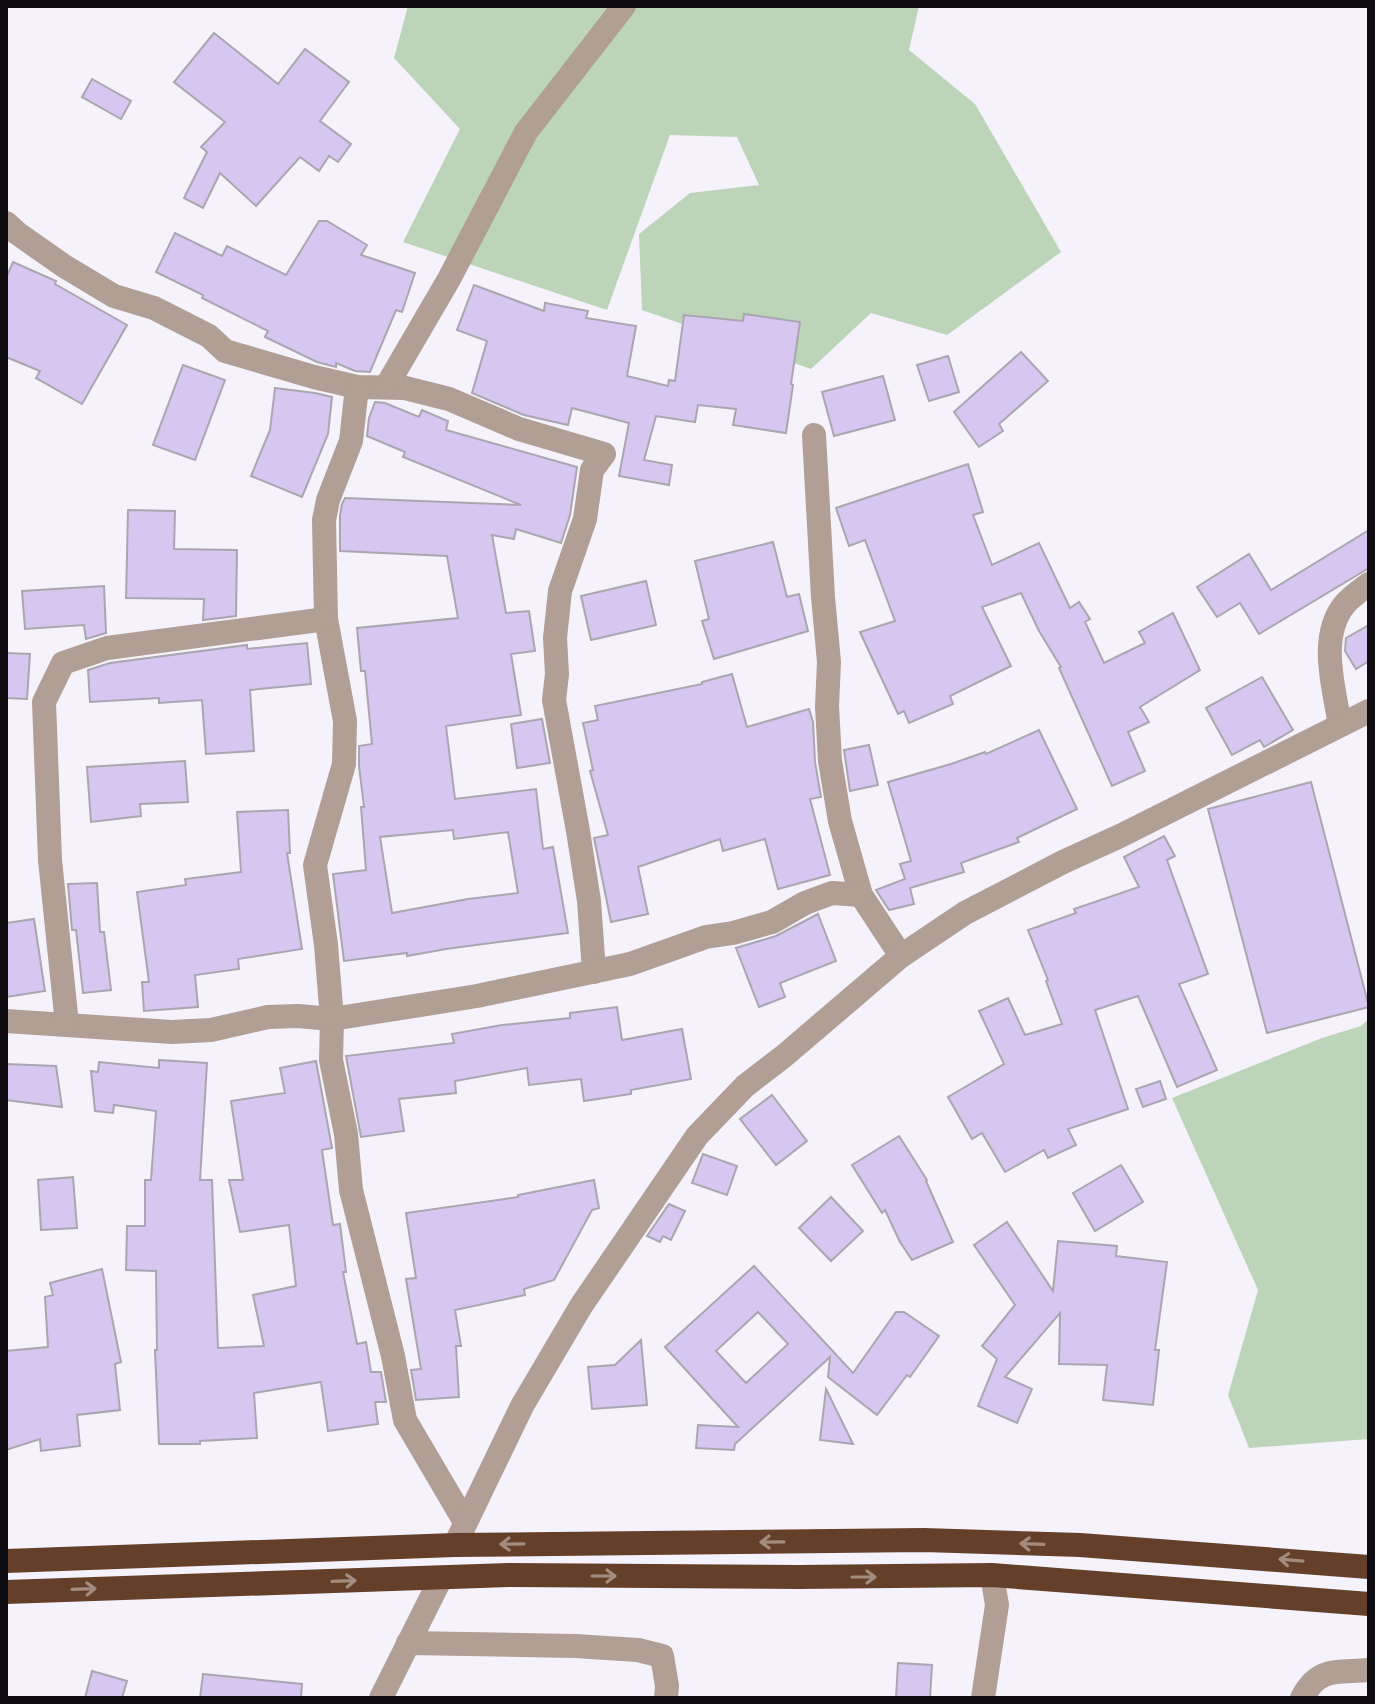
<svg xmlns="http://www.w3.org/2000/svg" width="1375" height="1704" viewBox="0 0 1375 1704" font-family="'Noto Serif',serif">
	<rect width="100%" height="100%" fill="#f6f2fc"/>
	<g fill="#bcd5b9">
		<polygon points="408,6 919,6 909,50 975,104 1061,252 947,335 871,313 811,369 642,310 639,234 690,193 759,185 737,137 670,135 607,310 403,242 460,129 394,58"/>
		<polygon points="1369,1019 1369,1439 1249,1448 1228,1395 1258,1290 1172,1098 1322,1038 1361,1026"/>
	</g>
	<g fill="#d7c6f0" stroke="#aaa6b0" stroke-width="2" fill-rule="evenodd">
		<polygon points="214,33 278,84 305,49 349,82 320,121 351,144 338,162 329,156 319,171 300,157 256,206 220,173 203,208 184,198 207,152 201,147 225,122 174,82"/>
		<polygon points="92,79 131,101 121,119 82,97"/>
		<polygon points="319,221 327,221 367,245 361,255 415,273 402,312 396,310 370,372 355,371 336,363 336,367 317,362 265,337 268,331 202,298 203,295 156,272 175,233 222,256 227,246 286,275"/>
		<polygon points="13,262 56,281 55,284 127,325 82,404 36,378 40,371 6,357 6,278"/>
		<polygon points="474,285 544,311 545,303 588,311 586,318 636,326 627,376 668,386 669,380 675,381 684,315 743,321 744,314 800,322 791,384 793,385 786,433 733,425 736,409 698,405 695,422 656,416 644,460 672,465 669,485 619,476 629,423 572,408 568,425 524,415 472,393 487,341 457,330"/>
		<polygon points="1021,352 1048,381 999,424 1003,431 979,447 954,412"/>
		<polygon points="948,356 959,392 929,401 917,365"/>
		<polygon points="183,365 225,380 195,460 153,445"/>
		<polygon points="883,376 895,420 834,436 822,392"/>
		<polygon points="275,388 315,393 332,397 328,434 302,497 251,476 270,430"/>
		<path d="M 375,402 L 385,403 L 419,417 L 422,410 L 448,421 L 446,430 L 577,467 L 570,515 L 561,543 L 516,529 L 514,539 L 492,535 L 506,613 L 529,611 L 535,651 L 511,654 L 521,715 L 446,726 L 455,799 L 536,789 L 543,849 L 553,847 L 568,933 L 446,949 L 407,956 L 407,953 L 344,961 L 333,874 L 366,870 L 361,807 L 364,807 L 359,766 L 359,746 L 372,744 L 365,671 L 361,671 L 357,628 L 458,618 L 447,556 L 340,551 L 340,515 L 342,504 L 345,498 L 521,505 L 403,457 L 405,452 L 367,436 L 369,418 ZM 453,830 L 454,839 L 508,832 L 518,893 L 468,899 L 392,913 L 380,837 Z"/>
		<polygon points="968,464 983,512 973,515 992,565 1039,543 1070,608 1079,602 1090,619 1085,622 1104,663 1145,643 1139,632 1173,613 1200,670 1140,707 1149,722 1128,732 1145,771 1112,786 1059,668 1061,667 1039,631 1021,593 982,607 1011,666 950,696 953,704 909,723 904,711 898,714 860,632 895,621 865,540 849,546 836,508"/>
		<polygon points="128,510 175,511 174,549 237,550 236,616 203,620 204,599 126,598"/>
		<polygon points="1369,530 1369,568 1259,634 1240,603 1217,617 1197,587 1249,554 1271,590"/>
		<polygon points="773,542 787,597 799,594 808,631 714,659 702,621 709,619 695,561"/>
		<polygon points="646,581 656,625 591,640 581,596"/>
		<polygon points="104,586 106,633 86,639 84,625 25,629 22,591"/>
		<polygon points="1369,625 1369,661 1356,669 1345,651 1346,638"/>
		<polygon points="307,643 311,684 250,690 254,751 206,754 202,700 159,703 159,698 90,702 88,670 110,663 247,645 247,649"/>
		<polygon points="6,653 30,654 27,699 6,698"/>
		<polygon points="732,674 747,727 809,709 813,722 815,762 821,797 810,799 830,875 778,889 765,839 723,851 720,839 638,867 648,914 611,922 594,838 608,835 590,771 593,770 583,723 598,720 595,706 702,684 702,682"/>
		<polygon points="1262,677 1293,730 1264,747 1260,740 1232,755 1206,708"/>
		<polygon points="542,719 550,763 517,768 511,724"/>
		<polygon points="1039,730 1077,809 1017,838 1019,842 961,863 964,872 910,888 914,904 889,910 876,890 905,879 900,864 911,861 888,782 951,764 985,752 986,754"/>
		<polygon points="869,745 878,785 850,791 844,750"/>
		<polygon points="185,761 188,802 140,804 141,816 91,822 87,767"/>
		<polygon points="1311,782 1369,1007 1267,1033 1208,809"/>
		<polygon points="288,810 290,853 287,853 302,949 238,959 239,969 195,975 198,1007 144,1011 142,982 149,982 137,892 186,885 185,879 241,872 237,812"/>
		<polygon points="1164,836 1175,856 1167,860 1208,974 1179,984 1217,1070 1177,1087 1138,996 1095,1010 1128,1109 1068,1129 1076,1145 1048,1158 1044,1150 1005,1172 982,1133 972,1139 948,1097 1004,1064 979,1011 1008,998 1025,1035 1062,1024 1046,981 1048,980 1028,930 1076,913 1074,909 1139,887 1124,857"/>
		<polygon points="97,883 100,932 104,932 111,990 83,993 76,930 72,930 68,884"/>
		<polygon points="818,914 836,961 780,983 785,997 759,1007 736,948 776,936"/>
		<polygon points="34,919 45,991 6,997 6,923"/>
		<polygon points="617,1007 622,1040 682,1029 691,1079 631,1090 631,1094 584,1101 581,1079 529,1085 527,1068 455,1081 456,1093 399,1099 404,1131 361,1137 346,1056 454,1043 452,1034 502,1025 570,1018 570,1013"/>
		<polygon points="159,1060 207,1063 200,1180 212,1180 218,1348 264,1346 253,1295 296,1286 289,1225 240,1232 229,1180 243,1180 231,1101 285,1093 280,1068 316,1061 332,1148 322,1150 333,1225 340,1224 346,1272 343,1272 357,1344 366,1342 371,1372 381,1372 386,1402 375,1402 378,1424 328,1431 321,1382 254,1393 257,1438 200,1441 200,1444 159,1444 155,1350 157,1350 156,1271 126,1270 127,1226 145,1226 145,1180 151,1180 156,1111 114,1105 113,1113 95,1111 91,1071 98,1072 99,1062 159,1068"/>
		<polygon points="6,1064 56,1066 62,1107 6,1100"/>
		<polygon points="1160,1081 1166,1099 1143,1107 1136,1089"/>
		<polygon points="772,1095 807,1141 776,1165 740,1119"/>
		<polygon points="899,1136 927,1180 926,1181 953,1242 912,1260 900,1242 885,1210 882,1213 852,1165"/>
		<polygon points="703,1154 737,1166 727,1195 692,1183"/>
		<polygon points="1121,1165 1143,1202 1095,1231 1073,1193"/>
		<polygon points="73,1177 77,1228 41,1230 38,1180"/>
		<polygon points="594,1180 599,1208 592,1210 554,1280 524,1289 525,1295 455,1310 461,1346 456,1346 459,1397 416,1400 411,1370 421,1369 406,1279 416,1278 406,1213 518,1197 518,1195"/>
		<polygon points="831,1197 863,1231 831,1261 799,1228"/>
		<polygon points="669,1204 685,1211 671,1240 663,1236 660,1242 647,1236"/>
		<polygon points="1007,1222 1053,1291 1058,1241 1117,1246 1116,1256 1167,1262 1155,1350 1159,1350 1153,1405 1103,1400 1107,1365 1059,1364 1060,1313 1005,1377 1032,1389 1017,1423 978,1406 997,1359 982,1346 1015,1305 974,1245"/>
		<path d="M 754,1266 L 853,1373 L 896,1312 L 904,1312 L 939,1336 L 910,1377 L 907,1375 L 877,1415 L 828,1377 L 830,1357 L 817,1369 L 816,1368 L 817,1369 L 735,1444 L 734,1450 L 696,1448 L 698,1425 L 738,1427 L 665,1347 ZM 758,1312 L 788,1344 L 746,1383 L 716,1351 Z"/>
		<polygon points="102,1269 121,1362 115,1364 120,1410 77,1415 80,1446 41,1451 40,1439 6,1450 6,1351 48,1347 45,1297 53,1295 50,1283"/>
		<polygon points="641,1340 647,1405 592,1409 588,1367 615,1365"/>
		<polygon points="826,1389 853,1444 820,1440"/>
		<polygon points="898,1663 932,1665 930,1698 896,1698"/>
		<polygon points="92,1671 127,1681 122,1698 85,1698"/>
		<polygon points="203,1674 302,1684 301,1698 200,1698"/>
	</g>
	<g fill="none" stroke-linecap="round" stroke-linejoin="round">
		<g stroke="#b19e94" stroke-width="24">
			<polyline points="6,223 17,233 64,266 114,296 154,308 209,336 225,351 314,377 357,387 405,388 449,399 519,429 604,454 592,470 585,519 560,591 555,638 557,674 554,700 578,831 589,901 594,972"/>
			<polyline points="357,387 351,441 328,500 324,520 326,619 345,721 344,764 315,865 326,945 332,1019 331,1060 346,1134 351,1190 393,1356 405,1420 465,1522"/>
			<polyline points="386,387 449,279 526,132 624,6"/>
			<polyline points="814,435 823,597 829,662 827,706 830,761 840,821 861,895 901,956"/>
			<path d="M 1340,725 C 1334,688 1318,636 1345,604 C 1352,596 1361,590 1369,584"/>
			<polyline points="6,1021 172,1032 211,1030 268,1017 298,1016 332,1019 477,996 630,964 706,937 733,933 772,922 805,903 832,893 861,895"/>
			<polyline points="67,1024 50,860 44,702 63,663 107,648 326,619"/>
			<polyline points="455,1545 522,1406 581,1306 697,1136 745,1086 784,1056 901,956 965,913 1063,862 1120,836 1369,711"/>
			<polyline points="408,1643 575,1646 638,1650 662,1656 667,1686 666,1698"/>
			<polyline points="381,1698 441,1578"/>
			<polyline points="983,1698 997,1605 992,1575"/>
			<path d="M 1302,1698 C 1319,1666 1337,1673 1369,1670"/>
		</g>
		<g stroke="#64402a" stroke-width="24">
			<polyline points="6,1561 455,1545 924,1540 1080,1545 1369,1567"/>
			<polyline points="6,1592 509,1575 798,1577 992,1575 1369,1604"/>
		</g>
	</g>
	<defs><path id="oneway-shaft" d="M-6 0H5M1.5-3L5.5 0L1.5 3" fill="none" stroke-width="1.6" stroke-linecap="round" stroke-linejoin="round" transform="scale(2)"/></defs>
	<g stroke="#a28c7f">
		<use href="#oneway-shaft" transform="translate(772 1542) rotate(179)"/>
		<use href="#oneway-shaft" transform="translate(512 1544) rotate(179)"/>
		<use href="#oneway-shaft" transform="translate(1032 1544) rotate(-178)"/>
		<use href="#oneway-shaft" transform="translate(1291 1560) rotate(-175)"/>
		<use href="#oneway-shaft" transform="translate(604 1576)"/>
		<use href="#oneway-shaft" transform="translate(864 1577)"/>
		<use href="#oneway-shaft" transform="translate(344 1581) rotate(-2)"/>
		<use href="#oneway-shaft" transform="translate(84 1589) rotate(-2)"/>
	</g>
	<rect width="1375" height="1704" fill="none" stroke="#0e0c10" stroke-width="16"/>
</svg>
